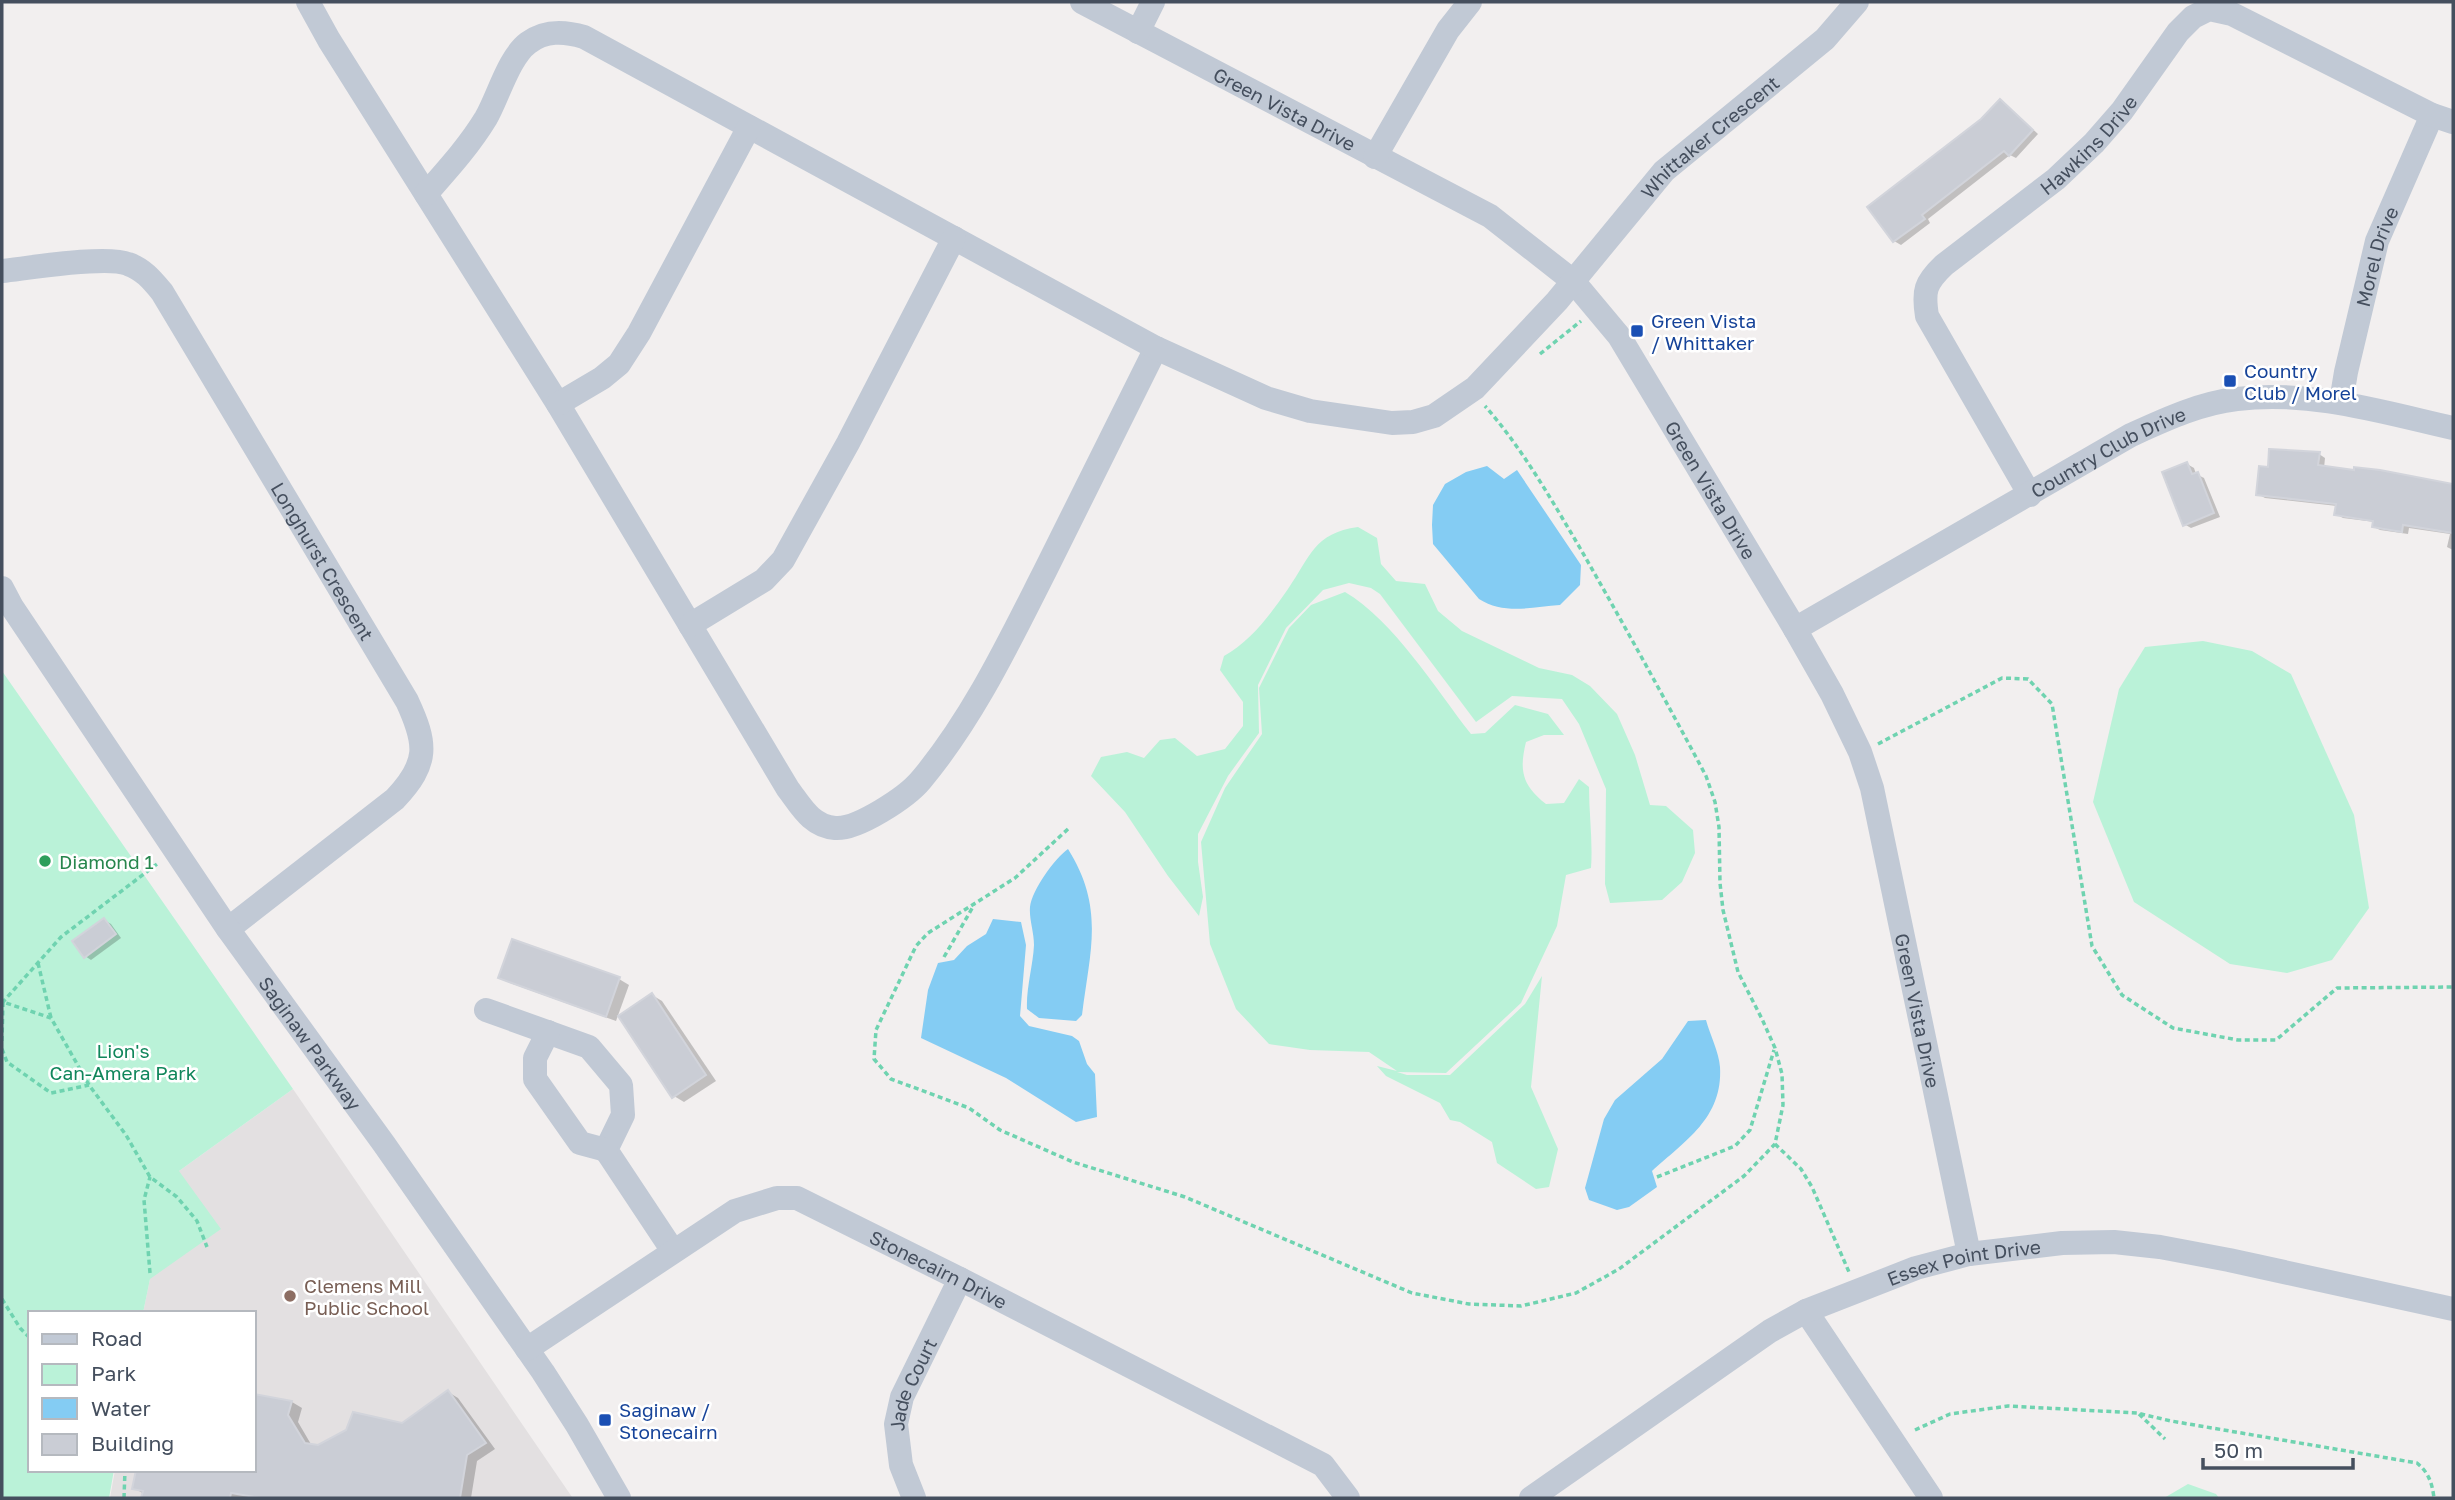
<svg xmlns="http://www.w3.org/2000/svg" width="2455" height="1500" viewBox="0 0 2455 1500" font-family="'Golos Text',sans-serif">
	<rect width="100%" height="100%" fill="#f2efef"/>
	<polygon fill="#e3e0e1" points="293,1089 572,1497 110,1498 115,1470 254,1470 254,1313 143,1313 150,1279 179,1171"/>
	<g fill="#baf2d8">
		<path d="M 1358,527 L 1377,538 L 1381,564 L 1396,581 L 1425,584 L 1438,611 L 1462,631 L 1539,668 L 1572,675 L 1590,686 L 1617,714 L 1635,755 L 1650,805 L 1666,806 L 1693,830 L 1695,853 L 1682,882 L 1662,900 L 1610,903 L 1605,884 L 1606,789 L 1579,724 L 1562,699 L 1512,696 L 1476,722 L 1380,594 L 1371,588 L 1349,583 L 1323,590 L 1286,628 L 1258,685 L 1259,733 L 1228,776 L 1198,834 L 1198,862 L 1203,897 L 1199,916 L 1168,876 L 1125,812 L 1091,776 L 1101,757 L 1127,752 L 1144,758 L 1160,740 L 1175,738 L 1197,756 L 1225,749 L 1243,726 L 1243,702 L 1220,670 L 1224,656 C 1251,641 1270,615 1288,589 C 1310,557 1314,533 1358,527 Z"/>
		<path d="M 1345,592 C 1394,621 1435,688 1471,734 L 1485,733 L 1515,705 L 1548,714 L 1564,735 L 1544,735 L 1526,742 C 1519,771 1522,785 1546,804 L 1564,803 L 1579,779 L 1589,787 C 1589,815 1593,841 1591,868 L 1566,875 L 1557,926 L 1521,1003 L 1446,1073 L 1397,1072 L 1407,1075 L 1450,1075 L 1525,1004 L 1542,976 L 1531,1087 L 1558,1149 L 1549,1187 L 1536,1189 L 1497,1163 L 1492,1142 L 1460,1122 L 1450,1120 L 1440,1103 L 1386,1076 L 1377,1066 L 1397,1071 L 1369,1052 L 1310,1050 L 1269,1044 L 1236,1009 L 1210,944 L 1201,842 L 1225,788 L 1262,734 L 1259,688 L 1289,628 L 1311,605 Z"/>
		<polygon points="2203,641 2252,651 2291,674 2354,815 2369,908 2332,960 2287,973 2230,964 2134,902 2093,802 2119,689 2145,647"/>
		<polygon points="2,671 293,1089 179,1171 221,1229 150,1279 143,1313 30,1313 30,1470 114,1470 109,1498 2,1498"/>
		<polygon points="2188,1484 2216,1494 2219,1498 2164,1498"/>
	</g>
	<g fill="#84ccf3">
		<path d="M 1487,466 L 1504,479 L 1517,470 L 1581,565 L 1580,585 L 1560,605 C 1532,607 1504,615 1479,599 L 1433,544 L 1432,525 L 1433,505 L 1445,484 L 1466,472 Z"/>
		<path d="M 1068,849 C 1105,908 1090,950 1082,1015 L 1076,1021 L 1039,1018 L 1027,1009 C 1026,988 1033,966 1034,945 C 1034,932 1029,919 1030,907 C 1032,890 1055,858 1068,849 Z"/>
		<polygon points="993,919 1021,922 1026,945 1020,1016 1029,1026 1072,1036 1079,1041 1087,1064 1095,1074 1097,1117 1076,1122 1006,1078 921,1038 928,990 938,963 954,960 967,946 986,934"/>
		<path d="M 1706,1020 C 1710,1035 1719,1052 1720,1067 C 1723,1118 1685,1141 1652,1171 L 1657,1187 L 1629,1207 L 1617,1210 L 1589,1200 L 1585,1188 L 1604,1119 L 1615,1100 L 1662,1059 L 1688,1021 Z"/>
	</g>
	<g fill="#0003">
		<polygon points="2006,105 2038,134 2016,158 2010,155 1928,219 1930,223 1901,245 1894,241"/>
		<polygon points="2319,454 2325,458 2324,468 2453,490 2453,550 2447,547 2450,534 2409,528 2408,534 2380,530 2374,527 2375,522 2343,518 2336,514 2337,506 2265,498 2258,494 2269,469"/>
		<polygon points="2187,464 2194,468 2196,474 2204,478 2220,517 2191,528 2184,524"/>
		<polygon points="104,920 111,924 121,938 91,960 85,956"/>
		<polygon points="500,977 619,979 629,985 616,1021 510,983"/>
		<polygon points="652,995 662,1001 716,1081 684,1102 674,1096"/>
		<polygon points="448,1392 458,1398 495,1449 477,1461 471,1498 143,1498 144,1494 134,1488 254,1470 254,1396 292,1402 302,1408 298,1422 312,1446 318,1446 402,1424"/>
	</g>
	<g fill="#cacdd5" stroke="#d2d4db" stroke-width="2">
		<polygon points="2000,99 2033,130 2009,156 2004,151 1922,215 1925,219 1893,242 1867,207 1981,119"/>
		<polygon points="2269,449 2320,452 2318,465 2354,470 2354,467 2380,470 2453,484 2453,533 2403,525 2402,532 2372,527 2373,521 2334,515 2336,504 2256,495 2259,466 2268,467"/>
		<polygon points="2187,462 2192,474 2198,472 2214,513 2183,526 2162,472"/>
		<polygon points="104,918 116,934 84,958 72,941"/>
		<polygon points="512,939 620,977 606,1017 498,978"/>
		<polygon points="652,993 706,1075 672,1098 618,1016"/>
		<polygon points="448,1390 486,1443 467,1455 460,1498 261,1498 231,1493 230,1498 141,1498 143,1491 132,1489 136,1470 254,1470 254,1394 292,1401 288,1415 305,1443 318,1445 346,1430 353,1412 402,1423"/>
	</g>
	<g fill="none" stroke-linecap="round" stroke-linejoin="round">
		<g stroke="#6fd3b0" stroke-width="3.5" stroke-dasharray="5 3.5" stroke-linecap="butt">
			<polyline points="1540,354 1581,321"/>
			<polyline points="1878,744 2002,678 2028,679 2052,704 2092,946 2122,995 2173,1028 2238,1040 2276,1040 2337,988 2453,987"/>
			<path d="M 1068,829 L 1015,878 L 928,933 L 916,946 L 876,1030 L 874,1059 L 891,1079 L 969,1108 L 1000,1130 L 1073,1162 L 1185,1197 L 1412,1293 L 1469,1304 L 1521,1306 L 1576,1293 L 1619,1269 L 1744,1176 L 1775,1144 L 1783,1105 L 1782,1074 L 1775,1048 L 1762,1019 L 1738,972 L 1723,910 L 1720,883 L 1719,827 L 1715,802 L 1706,776 C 1665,699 1623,623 1580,548 C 1551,499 1522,448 1485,406"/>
			<polyline points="944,957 974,905"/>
			<polyline points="38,963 51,1018"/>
			<polyline points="2,1003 61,937 157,864"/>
			<polyline points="2,1041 3,1002 51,1018 89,1085 126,1135 150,1177 177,1197 197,1221 207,1247"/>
			<polyline points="2,1049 7,1062 51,1093 89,1085"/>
			<polyline points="1775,1144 1801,1169 1812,1187 1849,1272"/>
			<polyline points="1657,1177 1735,1146 1750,1130 1774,1050"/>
			<polyline points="150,1273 144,1200 150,1177"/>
			<polyline points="2,1299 20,1328 30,1338"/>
			<polyline points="2139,1414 2165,1439"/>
			<path d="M 1915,1430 L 1950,1414 L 2008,1406 L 2137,1413 L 2171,1421 L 2417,1463 C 2429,1473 2432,1483 2434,1498"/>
			<polyline points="124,1498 125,1470"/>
		</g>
		<g stroke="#c1c9d5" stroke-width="24">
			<path d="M 308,2 L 329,40 L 558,404 L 788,789 C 801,806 811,826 835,828 C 857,830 907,797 921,780 C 973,718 1009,642 1045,571 C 1082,496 1119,422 1156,348"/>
			<path id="s1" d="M 1082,2 L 1490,216 L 1573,281 L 1619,336 L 1795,629 L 1832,694 L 1860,752 L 1872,788 L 1969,1254"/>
			<polyline points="1138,32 1153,2"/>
			<polyline points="1375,157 1448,30 1470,2"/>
			<path id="s2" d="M 426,194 C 448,169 469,146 486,118 C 498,97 509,57 528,43 C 545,30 564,31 584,37 L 1156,348 L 1266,398 L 1310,411 L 1392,423 L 1413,422 L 1434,416 L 1475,388 L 1557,301 L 1664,171 L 1825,39 L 1857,2"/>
			<path id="s3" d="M 2,271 C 29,268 106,255 128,264 C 143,269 152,280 162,292 L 407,701 C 427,744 429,763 395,799 L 228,929"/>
			<path id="s4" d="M 2341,402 L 2346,372 L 2377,241 L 2432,115"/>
			<polyline points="558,404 602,378 619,364 639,333 749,127"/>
			<path id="s5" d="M 2030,495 L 1927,316 C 1923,291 1925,283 1944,265 L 2056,179 L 2094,143 L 2122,111 L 2178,32 L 2193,17 L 2209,9 L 2232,14 L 2432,115 L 2453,122"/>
			<path id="s6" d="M 2,588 L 12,607 L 228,929 L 384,1144 L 543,1372 L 577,1425 L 619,1498"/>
			<polyline points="690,625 764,580 783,560 848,443 954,238"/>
			<path id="s7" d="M 1795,629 L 2131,435 C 2164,420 2200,403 2237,399 C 2311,390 2382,412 2453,428"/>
			<polyline points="486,1010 589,1047 621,1085 623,1115 606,1150 673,1251"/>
			<polyline points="548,1032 535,1058 535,1079 580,1143 606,1150"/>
			<polyline points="1806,1311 1931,1498"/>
			<path id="s8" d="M 527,1349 L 735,1211 L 777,1198 L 797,1198 L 960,1279 L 1323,1465 L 1348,1498"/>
			<path id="s9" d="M 914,1498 L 901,1465 L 896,1424 L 902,1397 L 960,1279"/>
			<path id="s10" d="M 1531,1498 L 1770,1331 L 1806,1311 L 1916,1268 L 1969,1254 L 2062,1243 L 2114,1242 L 2160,1247 L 2229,1260 L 2453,1309"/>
		</g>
	</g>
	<g fill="#1a4fb4" stroke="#fff" stroke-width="2.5">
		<rect x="1630" y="324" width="14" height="14" rx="3.5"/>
		<rect x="2223" y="374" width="14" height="14" rx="3.5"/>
		<rect x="598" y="1413" width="14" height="14" rx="3.5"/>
	</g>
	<circle fill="#2e9e5b" stroke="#fff" stroke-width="2.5" cx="45" cy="861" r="7"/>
	<circle fill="#8d6e63" stroke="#fff" stroke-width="2.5" cx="290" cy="1296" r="7"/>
	<g text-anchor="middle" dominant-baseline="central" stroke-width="5" stroke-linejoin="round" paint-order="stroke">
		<g font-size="19" fill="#454f5e" stroke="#fff">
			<text stroke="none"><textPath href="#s1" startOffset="229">Green Vista Drive</textPath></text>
			<text stroke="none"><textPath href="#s2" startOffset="1580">Whittaker Crescent</textPath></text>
			<text stroke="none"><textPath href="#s5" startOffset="452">Hawkins Drive</textPath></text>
			<text stroke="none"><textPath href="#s4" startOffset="150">Morel Drive</textPath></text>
			<text stroke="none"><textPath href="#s7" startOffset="360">Country Club Drive</textPath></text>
			<text stroke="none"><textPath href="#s1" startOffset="817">Green Vista Drive</textPath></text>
			<text stroke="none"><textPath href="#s3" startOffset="485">Longhurst Crescent</textPath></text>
			<text stroke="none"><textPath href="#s1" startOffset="1384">Green Vista Drive</textPath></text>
			<text stroke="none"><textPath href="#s6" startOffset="550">Saginaw Parkway</textPath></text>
			<text stroke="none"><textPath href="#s10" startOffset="499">Essex Point Drive</textPath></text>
			<text stroke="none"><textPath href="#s8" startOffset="472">Stonecairn Drive</textPath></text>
			<text stroke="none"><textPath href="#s9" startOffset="119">Jade Court</textPath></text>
		</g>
		<g font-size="19" fill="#164399" stroke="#fff" text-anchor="start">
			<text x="1651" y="320">Green Vista<tspan x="1651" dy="22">/ Whittaker</tspan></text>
			<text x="2244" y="370">Country<tspan x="2244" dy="22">Club / Morel</tspan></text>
			<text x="619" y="1409">Saginaw /<tspan x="619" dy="22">Stonecairn</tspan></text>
		</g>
		<g font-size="19" fill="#27864d" stroke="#fff" text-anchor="start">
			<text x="59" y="861">Diamond 1</text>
		</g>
		<g font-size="19" fill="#10865b" stroke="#fff">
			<text x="123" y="1050">Lion's<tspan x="123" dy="22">Can-Amera Park</tspan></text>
		</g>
		<g font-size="19" fill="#785e54" stroke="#fff" text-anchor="start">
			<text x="304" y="1285">Clemens Mill<tspan x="304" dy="22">Public School</tspan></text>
		</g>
	</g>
	<rect width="2455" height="1500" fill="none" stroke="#454f5e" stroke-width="7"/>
	<rect x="28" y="1311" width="228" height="161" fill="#ffffff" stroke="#b5b9bf" stroke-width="2"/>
	<rect x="42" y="1334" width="35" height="10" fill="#c1c9d5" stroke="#b5b9bf" stroke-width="2"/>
	<text x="91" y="1346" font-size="21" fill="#454f5e">Road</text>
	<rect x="42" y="1364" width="35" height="21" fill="#baf2d8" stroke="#b5b9bf" stroke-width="2"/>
	<text x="91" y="1381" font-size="21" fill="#454f5e">Park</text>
	<rect x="42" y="1398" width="35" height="21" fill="#84ccf3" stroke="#b5b9bf" stroke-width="2"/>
	<text x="91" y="1416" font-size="21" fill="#454f5e">Water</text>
	<rect x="42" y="1434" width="35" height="21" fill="#cacdd5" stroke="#b5b9bf" stroke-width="2"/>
	<text x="91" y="1451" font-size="21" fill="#454f5e">Building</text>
	<path d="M2203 1458v10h150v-10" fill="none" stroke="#454f5e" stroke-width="3.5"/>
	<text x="2214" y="1458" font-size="21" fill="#454f5e" stroke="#ffffff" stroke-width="5" paint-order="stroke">50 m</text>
</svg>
